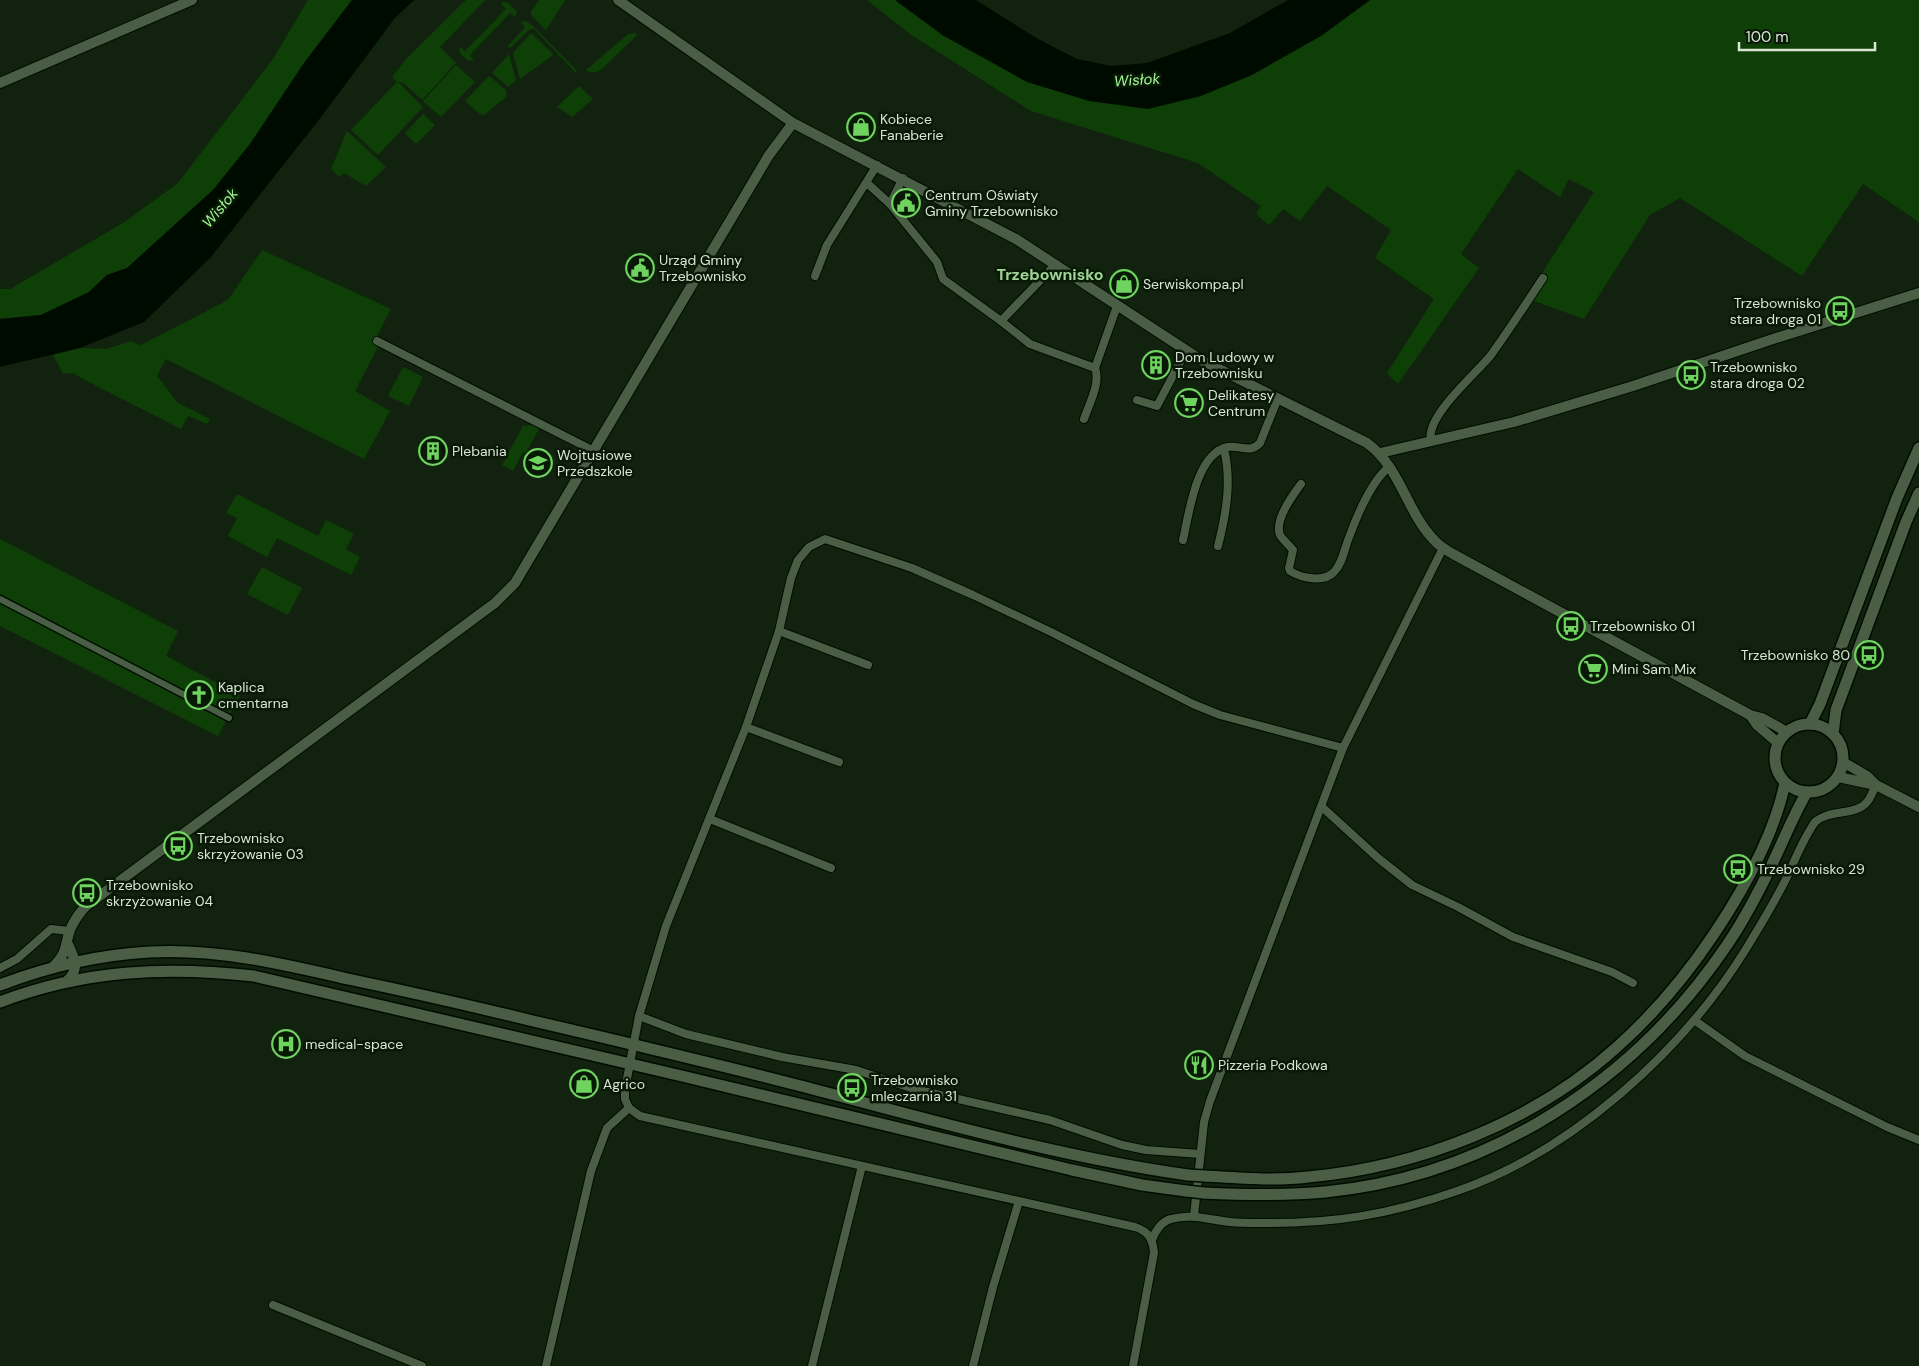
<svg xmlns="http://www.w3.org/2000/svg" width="1919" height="1366" viewBox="0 0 1919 1366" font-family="'DM Sans',sans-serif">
	<rect width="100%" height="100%" fill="#11230e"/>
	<g fill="#0e3f06">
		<polygon points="308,0 352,0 304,63 250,144 213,190 127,268 107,275 89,292 41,315 0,319 0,289 10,289 123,223 178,183 273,59"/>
		<polygon points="466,0 485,0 441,46 439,46 456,63 422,100 404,83 398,82 423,107 378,155 351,130 397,82 392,77 407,58"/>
		<polygon points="539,0 565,0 546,30 531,15 531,12"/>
		<polygon points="867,0 895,0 944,36 1089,101 1321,36 1370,0 1919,0 1919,222 1863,184 1802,276 1680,198 1650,215 1584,319 1526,298 1594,192 1569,179 1560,197 1518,169 1461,254 1479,268 1398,384 1387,373 1434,299 1375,258 1391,230 1327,186 1300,221 1283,209 1269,225 1256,214 1261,206 1198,163 1031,111 910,34"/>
		<path d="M 503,2 C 509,2 512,7 517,11 L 515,17 L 510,13 L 470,55 L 474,60 L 468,61 L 460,53 L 459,48 L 460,47 L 465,51 L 506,9 L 501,4 Z"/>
		<polygon points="526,21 533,26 576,70 577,74 534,29 530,29 510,48 508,46 525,27 521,22"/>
		<polygon points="531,33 553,54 552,56 520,79 513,53"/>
		<path d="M 635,33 L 637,35 L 602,69 C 596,73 592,74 586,70 L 627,35 Z"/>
		<polygon points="509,54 516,80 508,87 492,73"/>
		<polygon points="456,65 475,82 441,117 423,101"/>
		<polygon points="489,76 506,90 506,97 484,115 481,115 465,101"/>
		<polygon points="579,86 593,99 572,117 557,107"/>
		<polygon points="423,114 435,125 416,144 405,133"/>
		<polygon points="347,131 386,167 366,186 344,173 339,177 331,169"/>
		<polygon points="262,250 391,309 377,336 379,345 355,391 390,411 364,459 166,359 157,376 178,403 210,419 207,424 188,416 181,429 81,378 73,373 63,374 53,355 80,348 106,349 131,341 141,345 228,300"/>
		<polygon points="403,367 423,377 409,406 388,396"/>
		<polygon points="534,425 539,429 526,453 523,452 513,471 502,465 523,426"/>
		<polygon points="237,494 318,536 326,520 354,534 346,549 360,557 351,575 277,538 267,557 228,536 237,518 226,513"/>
		<polygon points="0,539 178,631 166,656 240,695 218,736 0,626"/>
		<polygon points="262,567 302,588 288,615 247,594"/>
	</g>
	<g fill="#000b00">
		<polygon points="352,0 414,0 395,18 318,121 211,257 144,322 80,348 0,367 0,319 41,315 89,292 107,275 127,268 213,190 250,144 304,63"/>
		<polygon points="895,0 976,0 1038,39 1077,59 1111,66 1147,63 1230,33 1288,0 1370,0 1321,36 1252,75 1201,96 1148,109 1089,101 1027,82 944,36"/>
	</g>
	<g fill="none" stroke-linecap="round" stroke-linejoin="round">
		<defs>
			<polyline id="pedestrian" points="0,599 229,718"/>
			<g id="minor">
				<polyline points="867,183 890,204 937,262 943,279 1001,321 1030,344 1095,368 1117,306"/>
				<polyline points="890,204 903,178"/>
				<polyline points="815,276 827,245 877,165"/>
				<polyline points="1001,321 1056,264"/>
				<polyline points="377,341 594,451"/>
				<polyline points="1137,400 1157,406 1186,351"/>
				<path d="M 1084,419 C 1089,404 1101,383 1095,368"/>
				<path d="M 1431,441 C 1425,416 1477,373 1491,355 C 1509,330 1526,304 1543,278"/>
				<path d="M 1301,484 C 1293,495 1274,520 1280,535 C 1283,540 1289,545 1293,550 L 1289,568 L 1290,571 C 1301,578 1324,583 1334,572 C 1342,564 1344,551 1348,540 C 1356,518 1371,481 1390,466"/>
				<path d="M 1183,540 C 1189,514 1196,453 1228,447 C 1240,445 1250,454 1260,443 L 1278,398"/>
				<path d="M 1218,546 C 1226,514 1232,482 1224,449"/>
				<polyline points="779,631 868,665"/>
				<polyline points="746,727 839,762"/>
				<polyline points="1322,807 1378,858 1412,885 1458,907 1513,937 1612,972 1633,983"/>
				<polyline points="710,819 831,868"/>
				<polyline points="0,968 17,959 51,929 70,931"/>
				<polyline points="639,1016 686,1034 782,1057 856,1070 914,1089 1050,1120 1122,1145 1146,1150 1200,1154"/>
				<polyline points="1694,1020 1745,1056 1887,1127 1919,1140"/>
				<polyline points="1194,1216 1204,1122 1210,1101 1343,748 1443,548"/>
				<path d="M 1152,1240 C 1155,1231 1162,1221 1171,1219 C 1191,1213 1210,1220 1230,1222 C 1240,1223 1250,1223 1260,1223 C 1332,1224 1389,1215 1457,1191 C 1571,1152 1683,1051 1746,949 C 1760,926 1774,903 1786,879 C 1795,860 1803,839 1815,822 C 1829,809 1856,816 1867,802 C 1871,798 1873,790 1876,785"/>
				<polyline points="273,1305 422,1366"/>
				<polyline points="546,1366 591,1171 607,1128 629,1108"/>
				<polyline points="812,1366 862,1166"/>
				<polyline points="973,1366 993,1287 1019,1201"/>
				<path d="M 1133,1366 L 1154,1253 C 1153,1239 1148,1231 1135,1227 L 640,1116 L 629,1108 L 625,1099 L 625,1089 L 639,1016 L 666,926 L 746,727 L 779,631 L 791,578 L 798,560 L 809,547 L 825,539 L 912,568 L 973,595 L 1051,632 L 1193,704 L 1220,715 L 1343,748"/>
			</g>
			<g id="tertiary">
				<path d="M 618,0 L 793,123 L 1016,239 L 1201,360 L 1367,443 C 1401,468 1406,511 1434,540 C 1439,546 1446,550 1453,554 L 1750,715 L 1762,718 L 1787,732"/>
				<polyline points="0,83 192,0"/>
				<polyline points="1380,453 1514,422 1633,386 1773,339 1919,293"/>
				<polyline points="1750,715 1757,725 1778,743"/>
				<polyline points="1843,762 1867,776 1876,785"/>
				<polyline points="1838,777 1876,785 1919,807"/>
				<path d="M 53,967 C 68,952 64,947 70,930 C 74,921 79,913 86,906 L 472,620 L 495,603 L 515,583 L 769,155 L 793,123"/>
				<path d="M 67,981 C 80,969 75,959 68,944"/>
			</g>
			<g id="secondary">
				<polyline points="1810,724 1820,704 1897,498 1919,448"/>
				<circle cx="1809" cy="758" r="34"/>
				<polyline points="1833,734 1836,710 1842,694 1906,522 1919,493"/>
				<path d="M 0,985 C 47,967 98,955 149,952 C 216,948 283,964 348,979 C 410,992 472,1006 533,1021 C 623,1042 712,1063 801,1086 C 928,1119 1058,1157 1188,1175"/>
				<path d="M 0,1002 C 84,970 165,966 254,976 L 682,1076 L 1072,1170 L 1142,1185 L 1186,1191"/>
				<path d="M 1205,1176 C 1240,1178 1274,1181 1308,1177 C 1419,1167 1534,1122 1617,1047 C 1654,1014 1686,976 1714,934 C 1744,889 1774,836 1785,783"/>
				<path d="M 1204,1193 C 1245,1195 1284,1196 1325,1192 C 1490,1176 1635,1081 1727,945 C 1748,914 1765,880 1781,845 C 1789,827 1797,809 1807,792"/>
			</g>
		</defs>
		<use href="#pedestrian" stroke="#000c00" stroke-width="9"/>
		<use href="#minor" stroke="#000c00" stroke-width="10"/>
		<use href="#tertiary" stroke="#000c00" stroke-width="12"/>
		<use href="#secondary" stroke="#000c00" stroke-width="14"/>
		<use href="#pedestrian" stroke="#495e45" stroke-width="6"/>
		<use href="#minor" stroke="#495e45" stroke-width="8"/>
		<use href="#tertiary" stroke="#495e45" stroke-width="10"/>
		<use href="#secondary" stroke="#495e45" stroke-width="11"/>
		<defs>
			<g id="secondary-bridge">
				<polyline points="1188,1175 1205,1176"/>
				<polyline points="1186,1191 1204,1193"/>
			</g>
		</defs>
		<use href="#secondary-bridge" stroke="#000c00" stroke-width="14" stroke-linecap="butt"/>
		<use href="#secondary-bridge" stroke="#495e45" stroke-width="11"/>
	</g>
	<defs>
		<symbol id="shop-ring" viewBox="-11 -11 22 22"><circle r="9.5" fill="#081905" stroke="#6fd35f" stroke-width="1.5"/><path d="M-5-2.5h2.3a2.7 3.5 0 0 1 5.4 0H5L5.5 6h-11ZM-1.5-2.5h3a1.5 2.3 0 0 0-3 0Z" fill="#6fd35f"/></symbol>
		<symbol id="civic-ring" viewBox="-11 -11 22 22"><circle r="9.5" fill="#081905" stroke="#6fd35f" stroke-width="1.5"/><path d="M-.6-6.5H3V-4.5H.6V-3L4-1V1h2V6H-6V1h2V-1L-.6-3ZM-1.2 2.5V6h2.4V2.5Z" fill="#6fd35f"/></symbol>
		<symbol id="bus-ring" viewBox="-11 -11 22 22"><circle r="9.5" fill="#081905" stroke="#6fd35f" stroke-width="1.5"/><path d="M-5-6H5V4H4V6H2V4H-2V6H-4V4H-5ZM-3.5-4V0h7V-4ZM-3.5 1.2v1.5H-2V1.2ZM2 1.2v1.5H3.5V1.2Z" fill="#6fd35f"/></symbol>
		<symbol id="building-ring" viewBox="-11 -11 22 22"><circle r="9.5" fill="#081905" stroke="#6fd35f" stroke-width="1.5"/><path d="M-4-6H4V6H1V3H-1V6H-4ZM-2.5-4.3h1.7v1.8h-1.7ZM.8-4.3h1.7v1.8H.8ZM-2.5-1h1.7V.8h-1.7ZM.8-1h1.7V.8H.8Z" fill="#6fd35f"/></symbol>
		<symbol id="supermarket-ring" viewBox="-11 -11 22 22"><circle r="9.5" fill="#081905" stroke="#6fd35f" stroke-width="1.5"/><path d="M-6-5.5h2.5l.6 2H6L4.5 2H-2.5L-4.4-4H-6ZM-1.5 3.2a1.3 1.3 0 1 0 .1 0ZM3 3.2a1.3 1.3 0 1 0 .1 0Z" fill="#6fd35f"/></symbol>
		<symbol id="school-ring" viewBox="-11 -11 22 22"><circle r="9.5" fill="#081905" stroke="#6fd35f" stroke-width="1.5"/><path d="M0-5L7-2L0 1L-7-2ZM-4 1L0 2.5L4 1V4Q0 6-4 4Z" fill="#6fd35f"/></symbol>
		<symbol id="church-ring" viewBox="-11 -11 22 22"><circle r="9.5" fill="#081905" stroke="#6fd35f" stroke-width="1.5"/><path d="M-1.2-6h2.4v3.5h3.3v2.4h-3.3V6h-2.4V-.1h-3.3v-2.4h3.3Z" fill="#6fd35f"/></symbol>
		<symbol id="hospital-ring" viewBox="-11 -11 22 22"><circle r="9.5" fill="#081905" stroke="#6fd35f" stroke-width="1.5"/><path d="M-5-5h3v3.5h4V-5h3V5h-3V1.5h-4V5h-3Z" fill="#6fd35f"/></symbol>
		<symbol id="restaurant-ring" viewBox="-11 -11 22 22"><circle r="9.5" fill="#081905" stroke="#6fd35f" stroke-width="1.5"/><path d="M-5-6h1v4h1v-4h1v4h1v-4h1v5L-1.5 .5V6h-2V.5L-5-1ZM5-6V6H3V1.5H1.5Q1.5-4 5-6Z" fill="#6fd35f"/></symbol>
	</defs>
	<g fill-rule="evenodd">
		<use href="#shop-ring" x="845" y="111" width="32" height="32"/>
		<use href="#civic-ring" x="890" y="187" width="32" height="32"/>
		<use href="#civic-ring" x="624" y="252" width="32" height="32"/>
		<use href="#shop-ring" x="1108" y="268" width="32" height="32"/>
		<use href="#bus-ring" x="1824" y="295" width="32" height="32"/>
		<use href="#building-ring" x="1140" y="349" width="32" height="32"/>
		<use href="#bus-ring" x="1675" y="359" width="32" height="32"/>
		<use href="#supermarket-ring" x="1173" y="387" width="32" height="32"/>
		<use href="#building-ring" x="417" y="435" width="32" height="32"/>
		<use href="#school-ring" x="522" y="447" width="32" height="32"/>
		<use href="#bus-ring" x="1555" y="610" width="32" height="32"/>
		<use href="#bus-ring" x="1853" y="639" width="32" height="32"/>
		<use href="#supermarket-ring" x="1577" y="653" width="32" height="32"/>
		<use href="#church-ring" x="183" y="679" width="32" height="32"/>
		<use href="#bus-ring" x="162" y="830" width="32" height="32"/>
		<use href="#bus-ring" x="1722" y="853" width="32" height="32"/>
		<use href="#bus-ring" x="71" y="877" width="32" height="32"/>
		<use href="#hospital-ring" x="270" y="1028" width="32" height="32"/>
		<use href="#restaurant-ring" x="1183" y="1049" width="32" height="32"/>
		<use href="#shop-ring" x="568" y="1068" width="32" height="32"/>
		<use href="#bus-ring" x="836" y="1072" width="32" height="32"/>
	</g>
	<g text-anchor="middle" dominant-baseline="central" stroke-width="5" stroke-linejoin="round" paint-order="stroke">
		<g font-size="14" fill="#d9e5d7" stroke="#081905" text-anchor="start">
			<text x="880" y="119">Kobiece<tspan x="880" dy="16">Fanaberie</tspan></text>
			<text x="925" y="195">Centrum Oświaty<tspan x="925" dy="16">Gminy Trzebownisko</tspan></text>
			<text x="659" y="260">Urząd Gminy<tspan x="659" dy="16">Trzebownisko</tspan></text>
			<text x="1143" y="284">Serwiskompa.pl</text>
			<text x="1821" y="303" text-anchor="end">Trzebownisko<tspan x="1821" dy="16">stara droga 01</tspan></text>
			<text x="1175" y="357">Dom Ludowy w<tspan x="1175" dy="16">Trzebownisku</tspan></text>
			<text x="1710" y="367">Trzebownisko<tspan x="1710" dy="16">stara droga 02</tspan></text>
			<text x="1208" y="395">Delikatesy<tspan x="1208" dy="16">Centrum</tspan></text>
			<text x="452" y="451">Plebania</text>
			<text x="557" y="455">Wojtusiowe<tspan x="557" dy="16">Przedszkole</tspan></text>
			<text x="1590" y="626">Trzebownisko 01</text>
			<text x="1850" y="655" text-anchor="end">Trzebownisko 80</text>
			<text x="1612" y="669">Mini Sam Mix</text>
			<text x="218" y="687">Kaplica<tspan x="218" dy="16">cmentarna</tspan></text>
			<text x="197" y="838">Trzebownisko<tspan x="197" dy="16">skrzyżowanie 03</tspan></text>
			<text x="1757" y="869">Trzebownisko 29</text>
			<text x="106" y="885">Trzebownisko<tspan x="106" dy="16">skrzyżowanie 04</tspan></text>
			<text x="305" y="1044">medical-space</text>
			<text x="1218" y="1065">Pizzeria Podkowa</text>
			<text x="871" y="1080">Trzebownisko<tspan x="871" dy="16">mleczarnia 31</tspan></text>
			<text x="603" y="1084">Agrico</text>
		</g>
		<g font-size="15" font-style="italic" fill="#a0f792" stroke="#081905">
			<text transform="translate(1137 80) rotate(-4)">Wisłok</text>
			<text transform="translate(220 208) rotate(-50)">Wisłok</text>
		</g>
		<g font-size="16" font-weight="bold" fill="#a0d497" stroke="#081905">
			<text x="1050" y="274">Trzebownisko</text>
		</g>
	</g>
	<path d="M1739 42v8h136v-8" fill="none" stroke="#d9e5d7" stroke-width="2.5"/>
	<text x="1746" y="42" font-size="15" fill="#d9e5d7" stroke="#081905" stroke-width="4" paint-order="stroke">100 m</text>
</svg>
